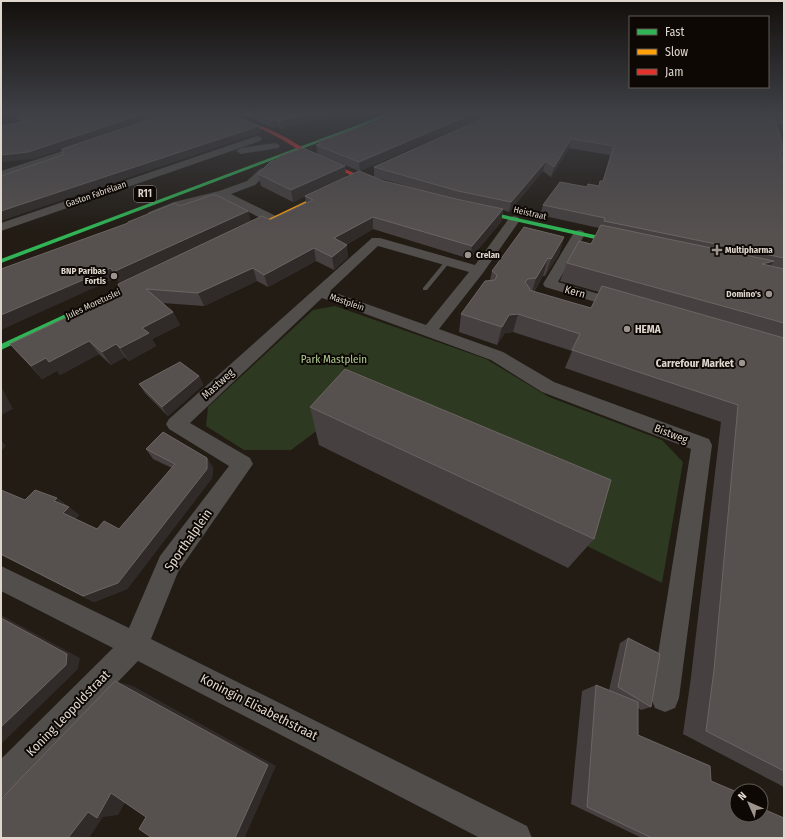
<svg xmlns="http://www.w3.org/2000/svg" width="785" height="839" viewBox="0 0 785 839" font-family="'Fira Sans Condensed',sans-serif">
	<rect width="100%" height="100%" fill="#221c15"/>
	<polygon fill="#2d3920" points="335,306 486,359 549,397 662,440 683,462 662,583 581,543 350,406 291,450 244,450 206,426 208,407 313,310"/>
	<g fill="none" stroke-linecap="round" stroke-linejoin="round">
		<polygon fill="#514e4b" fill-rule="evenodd" points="448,259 450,260 450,262 427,290 423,290 423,288 446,260"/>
		<g fill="#514e4b" fill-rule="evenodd">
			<path d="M 702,113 L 730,113 L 784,119 L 784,125 L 777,124 C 785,130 784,165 784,176 L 779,173 L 776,163 L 778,157 L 772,126 L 776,124 L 706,115 Z"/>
			<polygon points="257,136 260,137 262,139 260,141 1,231 1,223"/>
			<polygon points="87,143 90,144 92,146 90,148 1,177 1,171"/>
			<polygon points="275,143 278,144 280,146 278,148 241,154 236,151 241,148"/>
			<polygon points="276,164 280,165 281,167 280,169 268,173 255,185 231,194 276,216 278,219 276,222 268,222 221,198 182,207 153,218 149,216 147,214 149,212 174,202 219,191 247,181 260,169"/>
			<path d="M 514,216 L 518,217 L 520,220 L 483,273 L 439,329 L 503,352 L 554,382 L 709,439 L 712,445 L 679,698 L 675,708 L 665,712 L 655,708 L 651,698 L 691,449 L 542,392 L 491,360 L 322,298 L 190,423 L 250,458 L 253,464 L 178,572 L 151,639 L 527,826 L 532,838 L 480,838 L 138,661 L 12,792 L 1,797 L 1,759 L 113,648 L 1,591 L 1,566 L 129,628 L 160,556 L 229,466 L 169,429 L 166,424 L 169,419 L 372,238 L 380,238 L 475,265 L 510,217 ZM 378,246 L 469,272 L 426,325 L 330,291 Z"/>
			<polygon points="579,230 583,231 585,234 558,282 626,302 628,305 626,308 621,310 616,308 545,287 543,284 573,234 575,231"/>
		</g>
		<g fill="#30b455" fill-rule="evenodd">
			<polygon points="390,113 396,113 1,263 1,259"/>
			<polygon points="472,208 622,241 625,243 622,245 470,211 469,210"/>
			<polygon points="148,276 150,277 150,279 1,350 1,344"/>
		</g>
		<polygon fill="#ff9f0a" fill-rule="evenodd" points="331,189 336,190 261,226 256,225"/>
		<polygon fill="#e5322d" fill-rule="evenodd" points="212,113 219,113 266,128 287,138 319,158 382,185 377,186 315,160 283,140 264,130"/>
	</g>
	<g fill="#464040" fill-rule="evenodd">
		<polygon points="30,113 168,113 32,159 19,122 16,117"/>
		<polygon points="237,113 352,113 303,122 281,129 277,126 273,128 248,117 238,114"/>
		<path d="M 402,113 L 492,113 L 360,171 L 374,177 L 374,167 L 495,113 L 769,113 L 768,115 L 784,164 L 784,787 L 683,734 L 691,677 L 721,422 L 565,368 L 572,351 L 513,332 L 505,333 L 497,345 L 459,332 L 461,314 L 490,280 L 492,271 L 564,237 L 559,254 L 545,276 L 543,276 L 534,292 L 591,308 L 599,292 L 560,281 L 567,263 L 591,244 L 599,228 L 540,215 L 543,205 L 587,187 L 599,186 L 603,181 L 610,155 L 569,148 L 551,177 L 543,171 L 509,212 L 503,210 L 501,222 L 470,259 L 373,229 L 346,245 L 348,257 L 334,270 L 316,261 L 268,287 L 257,281 L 204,306 L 162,303 L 173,312 L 180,325 L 152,339 L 156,346 L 129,361 L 125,357 L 111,365 L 99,354 L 60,375 L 57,371 L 42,379 L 10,344 L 121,292 L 306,203 L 305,196 L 359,171 L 318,154 L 316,145 L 318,144 L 318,142 ZM 375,177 L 423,191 L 384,181 Z"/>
		<polygon points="777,113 784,113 784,118 779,118"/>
		<polygon points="784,121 784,137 781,126"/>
		<polygon points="345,166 346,177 293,202 261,186 258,174"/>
		<polygon points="199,376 203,385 168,416 145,393 139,384"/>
		<polygon points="310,407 594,539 568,568 319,445"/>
		<polygon points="146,449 213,467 212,478 127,589 94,602 1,555 1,490 25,500 57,498 79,515 75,519 97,529 119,529 172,468 153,459"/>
		<polygon points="628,638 651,707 641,710 638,708 638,735 711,781 737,815 784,838 642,838 571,804 582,691 596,685 609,690 620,643"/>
	</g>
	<g fill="#302b28">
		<polygon points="146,113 168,113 32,159 1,162 1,155"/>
		<polygon points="312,113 352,113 303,122 281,129 280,121 302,115"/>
		<polygon points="474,113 492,113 360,171 359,162"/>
		<polygon points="275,119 277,126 273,128 271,121"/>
		<polygon points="259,126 261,133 251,136 1,221 1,211"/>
		<polygon points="571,139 569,148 551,177 554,167"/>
		<polygon points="546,161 543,171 509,212 511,202"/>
		<polygon points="345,166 346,177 293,202 291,190"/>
		<polygon points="503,209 501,222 470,259 472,246"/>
		<polygon points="248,211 251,221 119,283 116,278 1,330 1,315 111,268"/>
		<polygon points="373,217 373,229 335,251 334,238"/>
		<polygon points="564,237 559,254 545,276 551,259"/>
		<polygon points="347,245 348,257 334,270 332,257"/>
		<polygon points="314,248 316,261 268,287 264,275"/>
		<polygon points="548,258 543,276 531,296 536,278"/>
		<polygon points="774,261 761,278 762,264"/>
		<polygon points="253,268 257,281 204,306 198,293"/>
		<polygon points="173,312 180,325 152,339 156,346 129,361 120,348 142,328"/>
		<polygon points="518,314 513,332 505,333 497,345 502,327 509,315"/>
		<polygon points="89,341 99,354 60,375 49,362"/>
		<polygon points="116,344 125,357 111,365 102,352"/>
		<polygon points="46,358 57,371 42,379 31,366"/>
		<polygon points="199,376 203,385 168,416 162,407"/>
		<polygon points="1,386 13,409 1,415"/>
		<polygon points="1,440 6,446 1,451"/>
		<polygon points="207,458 213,467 212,478 127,589 94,602 83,596"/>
		<polygon points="57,498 67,507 54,501"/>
		<polygon points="69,507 79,515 73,521 63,513"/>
		<polygon points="1,615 80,658 78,669 1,744"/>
		<polygon points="115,681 133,686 276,766 245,837 246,838 235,838"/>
		<polygon points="131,792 118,815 103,817 89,838 68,838 88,812 111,793"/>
	</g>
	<g fill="#56504f" stroke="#6c6563">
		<polygon points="30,113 146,113 28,152 1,155 1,126 26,121 16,117"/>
		<polygon points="170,113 223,113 239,117 259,126 1,211 1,176 63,155 62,149"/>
		<polygon points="254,113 312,113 302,115 280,121 275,119 271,121"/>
		<polygon points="402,113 474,113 359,162 316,145 321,144 318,142"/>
		<polygon points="495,113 752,113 774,116 782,148 780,154 784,164 784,258 604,221 605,218 543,205 560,182 587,187 588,184 599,186 600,181 603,181 614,146 571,139 554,167 546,161 511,202 458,191 374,167"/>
		<polygon points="303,148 345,166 291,190 258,174 270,162 278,159 280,156"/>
		<polygon points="359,171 384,181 456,199 503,209 472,246 373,217 334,238 347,245 332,257 314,248 264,275 253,268 198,293 146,289 173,312 142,328 149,333 120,348 116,344 102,352 89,341 49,362 46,358 31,366 10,344 121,292 118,284 262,216 270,220 313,200 305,196"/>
		<polygon points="212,195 216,195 248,211 113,272 111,268 1,315 1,269 128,223 128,222 175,203 180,206"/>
		<polygon points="601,225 774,261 762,264 784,269 784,323 567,263 579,241 591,244"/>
		<polygon points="524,227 564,237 551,259 548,258 536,278 528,279 525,282 530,289 529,290 591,308 602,286 784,338 784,771 706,731 714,670 738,405 572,350 580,334 518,314 509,315 502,327 461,314 485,281 495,280 497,275 492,271"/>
		<polygon points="180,362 199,376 162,407 139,384"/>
		<polygon points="345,369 611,480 594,539 310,407"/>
		<polygon points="163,432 207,458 207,469 118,583 83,596 1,554 1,490 25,500 35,490 57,498 54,501 69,507 63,513 97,529 104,521 119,529 175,464 146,449"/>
		<polygon points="1,618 67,654 66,665 1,727"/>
		<polygon points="628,638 660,654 651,707 618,687"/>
		<polygon points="115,681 268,765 235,838 152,838 139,829 146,817 111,793 97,818 88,812 68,838 1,838 1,799"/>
		<polygon points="596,685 638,702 638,735 710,766 711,781 737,792 737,815 761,815 761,808 784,818 784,838 652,838 587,807"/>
	</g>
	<linearGradient id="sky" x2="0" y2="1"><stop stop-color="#130f0c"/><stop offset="0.49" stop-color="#3e4046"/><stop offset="1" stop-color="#3e4046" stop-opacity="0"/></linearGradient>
	<rect width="785" height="231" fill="url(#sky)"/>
	<g fill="#9d958d" stroke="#0d0804" stroke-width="1.5">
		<path d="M715 244h4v4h4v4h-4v4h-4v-4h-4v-4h4z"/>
		<circle cx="468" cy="255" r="4"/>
		<circle cx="114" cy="276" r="4"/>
		<circle cx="769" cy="294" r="4"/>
		<circle cx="627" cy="329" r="4"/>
		<circle cx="742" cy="363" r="4"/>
	</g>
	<g text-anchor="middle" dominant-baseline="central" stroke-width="4" stroke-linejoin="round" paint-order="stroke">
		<g font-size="9" fill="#dfd6ce" stroke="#0d0804">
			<text transform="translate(96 194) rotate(-19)">Gaston Fabrélaan</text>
			<text transform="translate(530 213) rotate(13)">Heistraat</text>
			<text transform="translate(347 302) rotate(19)">Mastplein</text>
			<text transform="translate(93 304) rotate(-25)">Jules Moretuslei</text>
		</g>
		<g font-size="9" font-weight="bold" fill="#dfd6ce" stroke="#0d0804" text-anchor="start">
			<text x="725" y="250">Multipharma</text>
			<text x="476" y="255">Crelan</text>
			<text x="106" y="271" text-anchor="end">BNP Paribas<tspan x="106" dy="10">Fortis</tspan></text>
			<text x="761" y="294" text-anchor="end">Domino's</text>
		</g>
		<rect fill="#0d0804" stroke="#a09891" stroke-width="1" x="134" y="186" width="22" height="16" rx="3"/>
		<g font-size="10" font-weight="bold" fill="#dfd6ce">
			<text x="145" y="194">R11</text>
		</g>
		<g font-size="11" fill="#dfd6ce" stroke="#0d0804">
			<text transform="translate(575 292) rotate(16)">Kern</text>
			<text transform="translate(218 384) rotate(-42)">Mastweg</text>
			<text transform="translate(671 434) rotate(21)">Bistweg</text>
		</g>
		<g font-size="11" font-weight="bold" fill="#dfd6ce" stroke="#0d0804" text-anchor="start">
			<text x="635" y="329">HEMA</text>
			<text x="734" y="363" text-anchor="end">Carrefour Market</text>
		</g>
		<g font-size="11" fill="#afcc94" stroke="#0d0804">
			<text x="334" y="359">Park Mastplein</text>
		</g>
		<g font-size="13" fill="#dfd6ce" stroke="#0d0804">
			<text transform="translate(188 540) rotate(-55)">Sporthalplein</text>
			<text transform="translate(259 707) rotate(27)">Koningin Elisabethstraat</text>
			<text transform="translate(68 713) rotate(-46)">Koning Leopoldstraat</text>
		</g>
	</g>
	<rect width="785" height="839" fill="none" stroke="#dfd6ce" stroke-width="4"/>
	<rect x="629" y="16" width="140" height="72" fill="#0d0804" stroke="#615a55"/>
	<rect x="637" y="29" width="20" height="6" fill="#30b455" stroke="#615a55"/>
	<text x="665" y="36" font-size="12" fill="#dfd6ce">Fast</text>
	<rect x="637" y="49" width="20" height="6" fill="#ff9f0a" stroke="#615a55"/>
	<text x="665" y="56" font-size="12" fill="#dfd6ce">Slow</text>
	<rect x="637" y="69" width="20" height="6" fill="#e5322d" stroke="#615a55"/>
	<text x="665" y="76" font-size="12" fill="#dfd6ce">Jam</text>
	<g transform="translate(749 803) rotate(315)"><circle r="19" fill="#0d0804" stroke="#615a55"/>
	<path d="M0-3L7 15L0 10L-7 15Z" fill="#9d958d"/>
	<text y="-6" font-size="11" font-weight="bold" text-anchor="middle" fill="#dfd6ce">N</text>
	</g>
</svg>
